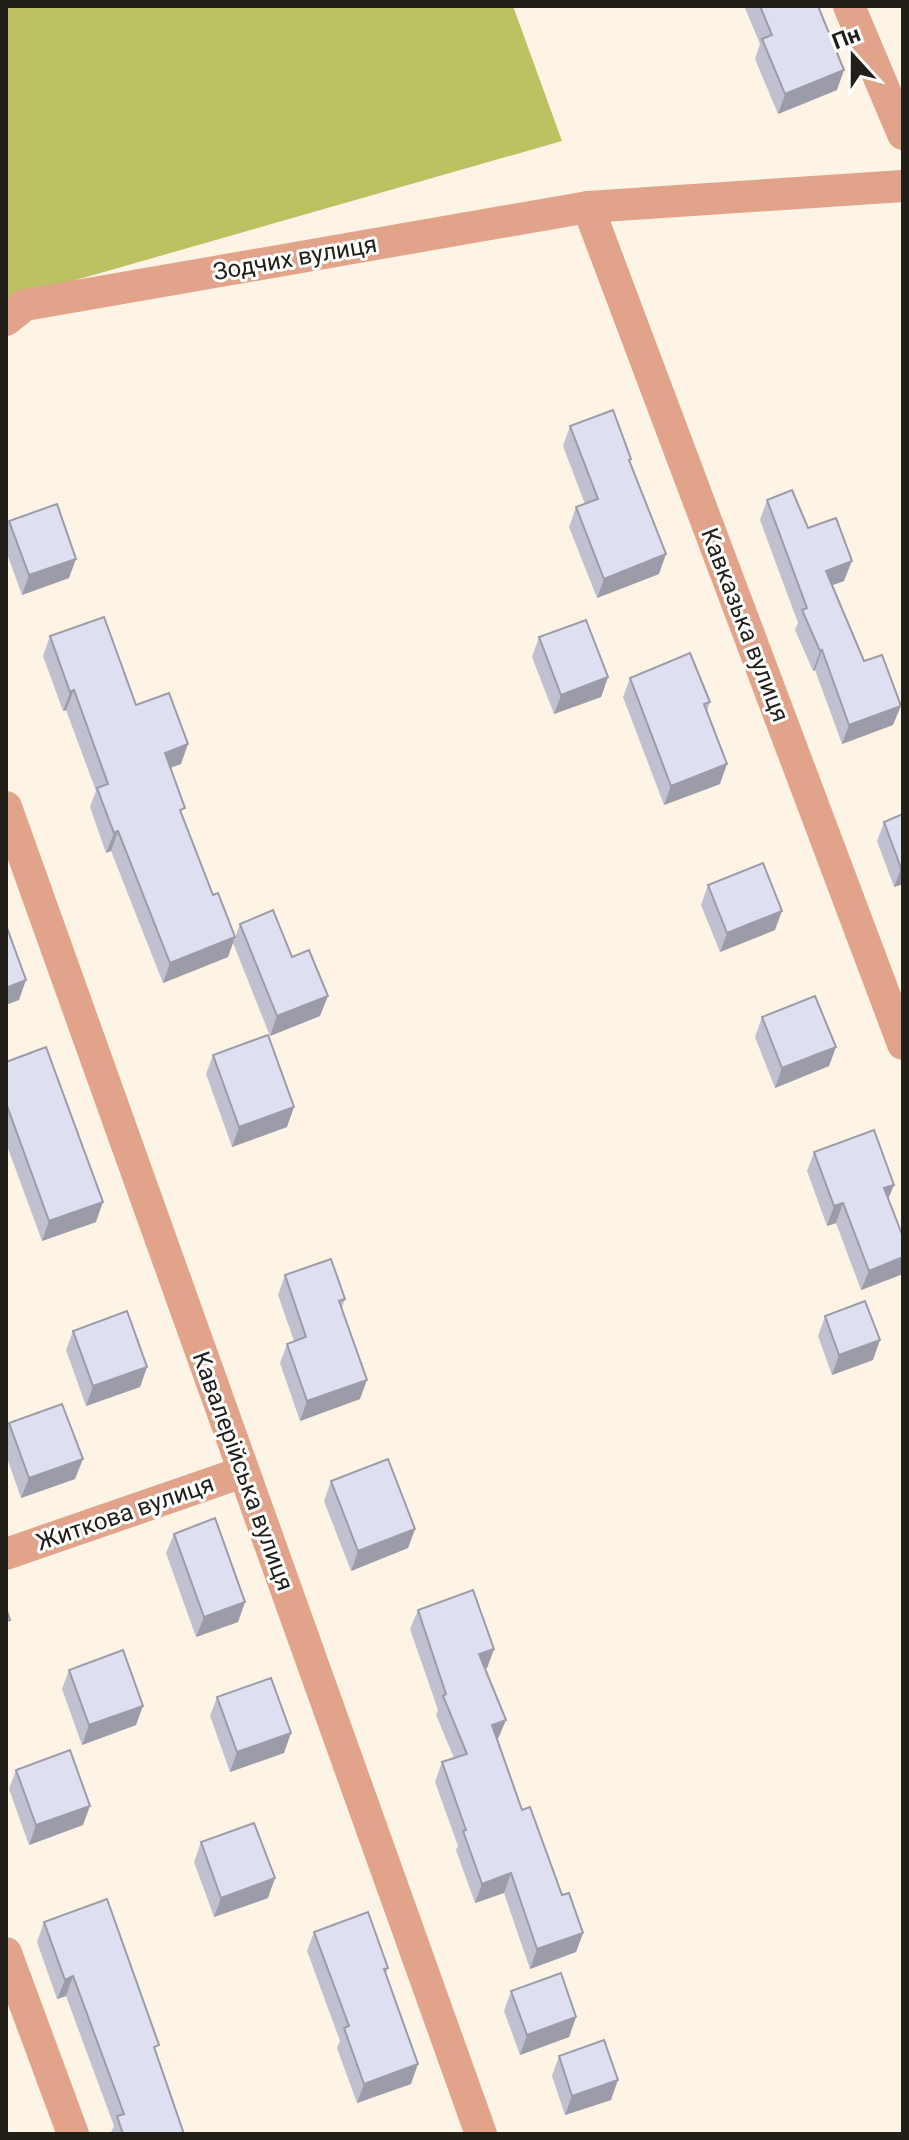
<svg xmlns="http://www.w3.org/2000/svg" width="909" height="2140" viewBox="0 0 909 2140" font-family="Roboto,sans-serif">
	<rect width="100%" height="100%" fill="#fef4e6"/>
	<polygon fill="#bcc161" points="6,6 513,6 562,141 6,300"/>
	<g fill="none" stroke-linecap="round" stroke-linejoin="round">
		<g stroke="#e1a48a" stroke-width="32">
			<polyline points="849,6 903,134"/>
			<polyline points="588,207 903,1044"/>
			<polyline points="6,320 25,305 588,207 903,186"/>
			<polyline points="6,807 481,2134"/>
			<polyline points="6,1554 243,1472"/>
			<polyline points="6,1953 73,2134"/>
		</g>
	</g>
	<g fill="#c0c0d0">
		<polygon points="744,6 818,6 837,90 778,114 755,59 760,44"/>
		<polygon points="570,426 630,463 659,574 597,598 569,527 576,507 585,504 563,446"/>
		<polygon points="767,500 808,528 844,581 832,585 864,661 893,725 842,744 815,670 813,671 795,630 798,623 760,520"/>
		<polygon points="9,521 69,578 22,595 6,551 6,529"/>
		<polygon points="50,636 136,705 181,764 171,768 182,816 213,895 235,937 228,957 163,983 111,851 106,853 90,807 96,791 66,710 63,711 43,656"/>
		<polygon points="539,637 608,677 601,697 554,714 532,657"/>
		<polygon points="630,678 710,702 707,712 720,784 664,805 623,697"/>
		<polygon points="903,814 903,884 894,887 877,841 884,822"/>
		<polygon points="708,885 775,930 720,952 701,905"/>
		<polygon points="240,924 292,957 320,1016 270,1036 233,943"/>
		<polygon points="762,1017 836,1047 829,1066 775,1088 755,1037"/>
		<polygon points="213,1055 287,1127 232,1147 206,1074"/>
		<polygon points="6,1062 96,1222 42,1241 6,1143"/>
		<polygon points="814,1152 903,1274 861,1290 836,1223 827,1226 807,1171"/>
		<polygon points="285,1275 345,1299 342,1308 360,1399 300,1421 280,1363 287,1344 294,1341 278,1295"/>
		<polygon points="825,1316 873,1360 832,1375 818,1336"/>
		<polygon points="73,1331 147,1367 140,1387 86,1406 66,1350"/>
		<polygon points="9,1423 75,1479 21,1498 6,1455 6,1430"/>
		<polygon points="331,1481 415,1529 408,1548 351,1571 324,1501"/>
		<polygon points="174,1534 245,1602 238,1622 196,1637 166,1553"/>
		<polygon points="418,1610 494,1649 487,1668 485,1669 498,1740 522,1810 562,1895 583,1933 576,1952 530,1969 504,1893 475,1903 456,1850 458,1846 435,1782 442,1762 454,1758 436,1715 438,1710 410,1629"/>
		<polygon points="69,1670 136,1725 82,1745 62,1689"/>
		<polygon points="217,1697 284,1753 230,1772 210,1716"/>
		<polygon points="16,1770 83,1825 29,1845 9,1789"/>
		<polygon points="201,1842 268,1898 214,1917 194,1862"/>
		<polygon points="44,1922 156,2052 184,2134 110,2134 114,2126 66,1996 57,1999 37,1942"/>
		<polygon points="314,1932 388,1968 386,1974 411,2084 357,2103 337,2048 340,2041 307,1951"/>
		<polygon points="511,1991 576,2017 569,2037 520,2055 504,2011"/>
		<polygon points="559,2056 611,2100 565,2115 552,2076"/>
	</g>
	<g fill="#9c9ca9">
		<polygon points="844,70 837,90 778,114 785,94"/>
		<polygon points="666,554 659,574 597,598 604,579"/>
		<polygon points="76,559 69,578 22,595 29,575"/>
		<polygon points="852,561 844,581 819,590 826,571"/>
		<polygon points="822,650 815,670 813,671 820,651"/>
		<polygon points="608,677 601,697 554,714 561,695"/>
		<polygon points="74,690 66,710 63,711 70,692"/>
		<polygon points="901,706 893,725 842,744 849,725"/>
		<polygon points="188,744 181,764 158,772 165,753"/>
		<polygon points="727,764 720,784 664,805 671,786"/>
		<polygon points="118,831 111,851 106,853 114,833"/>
		<polygon points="903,867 903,884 894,887 901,868"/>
		<polygon points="782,911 775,930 720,952 727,933"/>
		<polygon points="235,937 228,957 163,983 170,963"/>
		<polygon points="26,980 19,1000 6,1005 6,988"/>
		<polygon points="328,996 320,1016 270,1036 277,1016"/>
		<polygon points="836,1047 829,1066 775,1088 782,1068"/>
		<polygon points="294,1107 287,1127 232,1147 239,1127"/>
		<polygon points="894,1185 886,1204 884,1188"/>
		<polygon points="103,1202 96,1222 42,1241 49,1221"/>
		<polygon points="843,1203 836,1223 827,1226 834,1206"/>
		<polygon points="903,1257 903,1274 861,1290 869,1271"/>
		<polygon points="880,1340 873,1360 832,1375 839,1355"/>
		<polygon points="147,1367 140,1387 86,1406 93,1386"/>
		<polygon points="367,1380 360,1399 300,1421 307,1401"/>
		<polygon points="83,1459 75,1479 21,1498 29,1478"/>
		<polygon points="415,1529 408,1548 351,1571 358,1551"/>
		<polygon points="245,1602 238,1622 196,1637 204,1617"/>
		<polygon points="494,1649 487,1668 472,1673 479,1654"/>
		<polygon points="143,1706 136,1725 82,1745 89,1725"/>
		<polygon points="506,1720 498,1739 485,1744 492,1725"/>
		<polygon points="291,1733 284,1753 230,1772 237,1752"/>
		<polygon points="90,1806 83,1825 29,1845 36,1825"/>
		<polygon points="511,1873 504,1893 475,1903 482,1884"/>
		<polygon points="275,1878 268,1898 214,1917 221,1898"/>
		<polygon points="583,1933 576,1952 530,1969 537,1949"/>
		<polygon points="73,1976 66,1996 57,1999 65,1980"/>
		<polygon points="576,2017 569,2037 520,2055 527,2035"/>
		<polygon points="418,2064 411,2084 357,2103 364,2084"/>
		<polygon points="618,2080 611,2100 565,2115 572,2096"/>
	</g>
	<g fill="#dfdff2" stroke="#9c9ca9" stroke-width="2">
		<polygon points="760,6 818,6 844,70 785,94 762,39 772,35"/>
		<polygon points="613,410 631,459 629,460 666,554 604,579 576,507 598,499 570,426"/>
		<polygon points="792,490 808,528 836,518 852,561 826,571 864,661 882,655 901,706 849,725 822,650 820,651 802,610 807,608 767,500"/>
		<polygon points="57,504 76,559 29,575 9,521"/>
		<polygon points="104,617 136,705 169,693 188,744 165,753 185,808 180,810 213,895 218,893 235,937 170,963 118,831 114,833 97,788 108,784 74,690 70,692 50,636"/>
		<polygon points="586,620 608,677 561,695 539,637"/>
		<polygon points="690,653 710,702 704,704 727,764 671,786 630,678"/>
		<polygon points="903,814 903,867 901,868 884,822"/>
		<polygon points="763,863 782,911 727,933 708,885"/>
		<polygon points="273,910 292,957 309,950 328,996 277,1016 240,924"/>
		<polygon points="6,925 26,980 6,988"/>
		<polygon points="815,996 836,1047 782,1068 762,1017"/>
		<polygon points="268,1035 294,1107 239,1127 213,1055"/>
		<polygon points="46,1047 103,1202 49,1221 6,1103 6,1062"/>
		<polygon points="874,1130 894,1185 884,1188 903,1237 903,1257 869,1271 843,1203 834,1206 814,1152"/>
		<polygon points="331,1259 345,1299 339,1301 367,1380 307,1401 287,1344 306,1337 285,1275"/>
		<polygon points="865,1301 880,1340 839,1355 825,1316"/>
		<polygon points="127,1311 147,1367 93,1386 73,1331"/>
		<polygon points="62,1404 83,1459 29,1478 9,1423"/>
		<polygon points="388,1459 415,1529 358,1551 331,1481"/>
		<polygon points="215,1518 245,1602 204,1617 174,1534"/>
		<polygon points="473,1590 494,1649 479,1654 506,1720 492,1725 522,1810 530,1807 562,1895 569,1893 583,1933 537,1949 511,1873 482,1884 463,1831 466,1830 442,1762 467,1754 443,1696 446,1694 418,1610"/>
		<polygon points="6,1608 10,1620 6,1621"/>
		<polygon points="123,1650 143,1706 89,1725 69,1670"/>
		<polygon points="271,1678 291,1733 237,1752 217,1697"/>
		<polygon points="70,1750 90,1806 36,1825 16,1770"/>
		<polygon points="254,1823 275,1878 221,1898 201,1842"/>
		<polygon points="107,1899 159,2045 154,2047 184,2134 123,2134 117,2116 124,2114 73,1976 65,1980 44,1922"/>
		<polygon points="368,1912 388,1968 384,1969 418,2064 364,2084 344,2028 349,2026 314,1932"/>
		<polygon points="561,1973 576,2017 527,2035 511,1991"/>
		<polygon points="604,2040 618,2080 572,2096 559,2056"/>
	</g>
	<g text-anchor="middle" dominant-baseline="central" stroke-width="6" stroke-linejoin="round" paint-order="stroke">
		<g font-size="24" fill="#221e18" stroke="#fff">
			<text transform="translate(295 258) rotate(-10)">Зодчих вулиця</text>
			<text transform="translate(745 625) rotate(69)">Кавказька вулиця</text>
			<text transform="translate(243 1471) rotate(70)">Кавалерійська вулиця</text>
			<text transform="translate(125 1513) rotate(-19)">Житкова вулиця</text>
		</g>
	</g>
	<rect width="909" height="2140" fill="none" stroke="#221e18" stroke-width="16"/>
	<g transform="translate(853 56) rotate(339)" stroke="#ffffff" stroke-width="6" paint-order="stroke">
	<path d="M0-6L14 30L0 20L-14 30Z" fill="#221e18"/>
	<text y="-12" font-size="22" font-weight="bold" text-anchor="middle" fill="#221e18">Пн</text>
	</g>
</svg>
